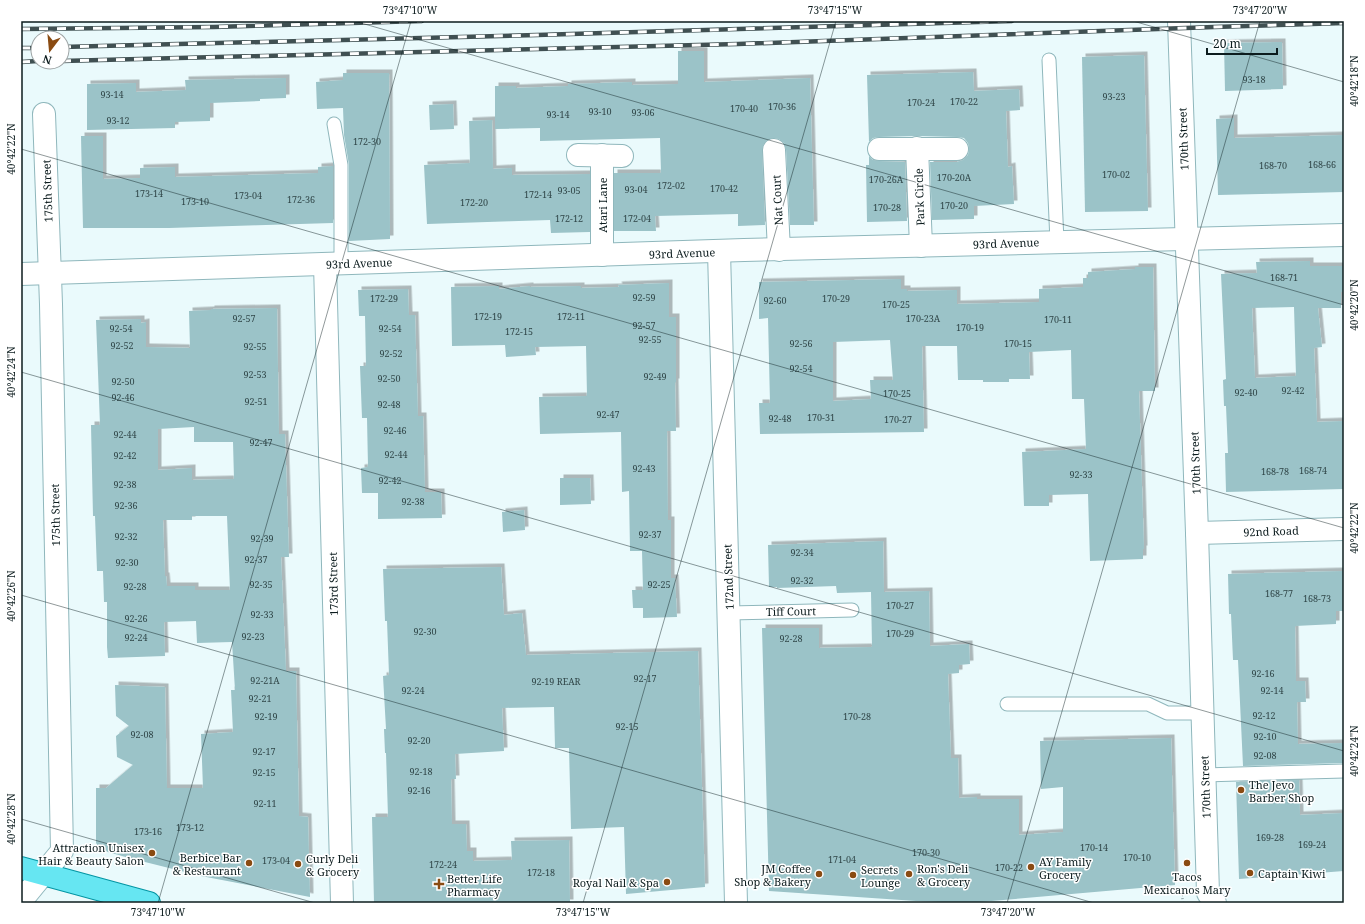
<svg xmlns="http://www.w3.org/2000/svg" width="1365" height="924" viewBox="0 0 1365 924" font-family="'Noto Serif',serif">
	<defs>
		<filter id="shadow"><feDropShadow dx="3.5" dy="-3.5" stdDeviation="0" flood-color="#0004"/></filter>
	</defs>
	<rect width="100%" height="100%" fill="#eafafc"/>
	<g fill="#9bc3c8" fill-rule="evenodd" filter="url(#shadow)">
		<polygon points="1282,42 1283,89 1225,91 1224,43"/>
		<polygon points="678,51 704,51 704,82 810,78 814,225 790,225 786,149 784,143 779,139 773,138 767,140 763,145 762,150 765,225 738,226 738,214 655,216 656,231 614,231 614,173 661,173 660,138 540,141 540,128 495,129 495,86 516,86 516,88 568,86 568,84 632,82 632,85 678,84"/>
		<polygon points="1144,55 1148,211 1085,212 1082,57"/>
		<polygon points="973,72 974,91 1019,89 1020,110 1006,111 1008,167 1012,166 1014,204 974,206 974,219 932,220 930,162 957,162 963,160 968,155 969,149 968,143 964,138 957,137 917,136 879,137 873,138 869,142 867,75"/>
		<polygon points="343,73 389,73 390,239 349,241 349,165 344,135 343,108 317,109 316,82 343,80"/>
		<polygon points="286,78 286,98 260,99 260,101 210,103 210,121 175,122 175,128 87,130 87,84 136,83 136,92 186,90 185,80"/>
		<polygon points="453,104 454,129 430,130 429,105"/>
		<polygon points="1234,118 1234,138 1344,135 1344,192 1218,195 1216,119"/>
		<polygon points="492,120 493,169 512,168 512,175 590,174 590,232 551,233 550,220 427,224 424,165 470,163 469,121"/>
		<polygon points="81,136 103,136 103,179 140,178 140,168 175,167 175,177 318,173 318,167 333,166 333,223 169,228 83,228"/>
		<polygon points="869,156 873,160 879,161 905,162 907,221 867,222 866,165 869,165"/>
		<path d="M 1310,261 L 1310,266 L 1344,266 L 1344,292 L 1341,292 L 1341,308 L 1318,308 L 1322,347 L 1314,348 L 1317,422 L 1344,421 L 1344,489 L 1226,492 L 1225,453 L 1228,453 L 1226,406 L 1224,406 L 1223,380 L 1226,379 L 1221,274 L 1257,273 L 1256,262 ZM 1294,307 L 1296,376 L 1255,378 L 1252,308 Z"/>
		<path d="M 1135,267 L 1153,267 L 1155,391 L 1139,391 L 1144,549 L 1143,549 L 1143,559 L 1090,561 L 1088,494 L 1049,495 L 1049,506 L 1024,506 L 1022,452 L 1086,449 L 1084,399 L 1072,399 L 1071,350 L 1029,352 L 1030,379 L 1009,379 L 1009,382 L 983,382 L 983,380 L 958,380 L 957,346 L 922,346 L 924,432 L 760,434 L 759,403 L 770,403 L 768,318 L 759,319 L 759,282 L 901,279 L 901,289 L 907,289 L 907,291 L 957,290 L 957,304 L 1039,302 L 1039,289 L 1083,287 L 1083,278 L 1088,278 L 1088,272 L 1135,269 ZM 890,340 L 893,380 L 870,380 L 871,399 L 833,401 L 833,342 Z"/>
		<polygon points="669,283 669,317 676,317 676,382 675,382 676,431 667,431 668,520 671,520 671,578 675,578 677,617 643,618 643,608 633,608 632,590 643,590 642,551 630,551 629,491 622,492 621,432 540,434 539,397 587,396 586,346 535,347 536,355 506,357 505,345 452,346 451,287 499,286 499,289 530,286 530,287 581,286 581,288 619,287 618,285"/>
		<polygon points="408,289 409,315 415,315 418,416 423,416 425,492 441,492 442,518 378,519 378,493 362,493 361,468 368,467 367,418 362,418 360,366 366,366 365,316 359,316 358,290"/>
		<path d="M 277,308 L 279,434 L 285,434 L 289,557 L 281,557 L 286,671 L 296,671 L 299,816 L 308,817 L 310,897 L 201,876 L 129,858 L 101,850 L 96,843 L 96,788 L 106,788 L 133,765 L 117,757 L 116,736 L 129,726 L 116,716 L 115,685 L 165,687 L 167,788 L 203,788 L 201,734 L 233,732 L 231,690 L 235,690 L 232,642 L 197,643 L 196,621 L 164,622 L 165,656 L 108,658 L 107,647 L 107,602 L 104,602 L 103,571 L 97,571 L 95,516 L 93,516 L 91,425 L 100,425 L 96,320 L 141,319 L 141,323 L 146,322 L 146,347 L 190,348 L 189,311 L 211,310 L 211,309 ZM 194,427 L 194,442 L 233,442 L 234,479 L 192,480 L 192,468 L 158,470 L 158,429 ZM 192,516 L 227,516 L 230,590 L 195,590 L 195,586 L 167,586 L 166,576 L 165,576 L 163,520 L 192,520 Z"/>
		<polygon points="560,478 590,478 591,504 560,505"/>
		<polygon points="524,510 525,530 503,532 502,512"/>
		<polygon points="883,541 884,592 929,591 930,646 969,644 970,664 959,665 959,673 948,674 951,758 958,758 959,798 977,797 977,799 1019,799 1019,835 1063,832 1063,787 1041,789 1040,741 1171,738 1175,885 968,903 916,901 769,891 762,628 819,628 819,648 872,647 871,592 837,593 836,586 777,588 777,587 769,587 768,545"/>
		<polygon points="501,567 504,615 522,613 526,655 698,651 705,887 626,894 624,827 571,829 569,748 555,748 554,707 502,708 504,751 455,754 456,779 451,779 452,824 466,824 467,851 473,851 473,861 512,860 511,841 569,840 570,903 374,903 372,817 388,817 386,753 385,753 384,729 386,729 383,676 389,675 387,621 385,621 383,569"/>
		<polygon points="1344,571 1344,611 1336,611 1336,624 1295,626 1296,681 1305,681 1306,702 1297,702 1298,744 1344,743 1344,763 1243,766 1238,660 1233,660 1231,614 1229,614 1228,574"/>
		<polygon points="1299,780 1300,815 1344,813 1344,871 1239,879 1236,782"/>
	</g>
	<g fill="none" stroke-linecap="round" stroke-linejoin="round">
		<defs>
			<g id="lane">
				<polyline points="1049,60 1057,242"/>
				<polyline points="334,124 341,165 341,263"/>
				<polyline points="729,613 852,610"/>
				<polyline points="1007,704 1148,704 1167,713 1203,713"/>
				<polyline points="1204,775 1344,771"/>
			</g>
			<g id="street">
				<polyline points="1179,21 1197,533 1208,893 1215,903"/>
				<polyline points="917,148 921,246"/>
				<polyline points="879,149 957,149"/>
				<polyline points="774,150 779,250"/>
				<polyline points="578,155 622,156"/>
				<polyline points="719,251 736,903"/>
				<polyline points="602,255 602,155"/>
				<polyline points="325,264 342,903"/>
				<polyline points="21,274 744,250 1344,235"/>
				<polyline points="1197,533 1344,529"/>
				<polyline points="21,901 62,851 51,304 44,114"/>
			</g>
			<polyline id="primary" points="21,868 149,903"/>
		</defs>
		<use href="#lane" stroke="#8fb7bc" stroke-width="15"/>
		<use href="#street" stroke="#8fb7bc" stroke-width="24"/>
		<use href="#primary" stroke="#0495a3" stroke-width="24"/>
		<polyline stroke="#93a3a5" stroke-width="2.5" stroke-dasharray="1 3" stroke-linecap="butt" points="1183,903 1182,895 1186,895"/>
		<use href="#lane" stroke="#fff" stroke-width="13"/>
		<use href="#street" stroke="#fff" stroke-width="22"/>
		<use href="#primary" stroke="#66e6f2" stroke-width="22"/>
		<defs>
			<g id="rail">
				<polyline points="21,29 214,27 422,21"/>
				<polyline points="62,47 537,35 1012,21"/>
				<polyline points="21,48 38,48"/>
				<polyline points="62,61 738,44 1214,27 1344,23"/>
				<polyline points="21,62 38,61"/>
			</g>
		</defs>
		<use href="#rail" stroke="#405052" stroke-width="4.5"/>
		<use href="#rail" stroke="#fff" stroke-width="3" stroke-dasharray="9" stroke-linecap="butt"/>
	</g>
	<path fill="none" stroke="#0c1c1e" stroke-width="1" stroke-opacity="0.45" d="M 354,21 L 1344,305M 1133,21 L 1344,82M 21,149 L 1344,528M 21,372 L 1344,751M 21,595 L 1094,903M 21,819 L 315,903M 158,903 L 411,21M 583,903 L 836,21M 1007,903 L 1260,21"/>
	<g fill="#8a4b12" stroke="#fff" stroke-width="1.5">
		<circle cx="1241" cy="790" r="4"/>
		<circle cx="152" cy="853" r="4"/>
		<circle cx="249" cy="863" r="4"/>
		<circle cx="1187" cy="863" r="4"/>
		<circle cx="298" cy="864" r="4"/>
		<circle cx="1031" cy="867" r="4"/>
		<circle cx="1250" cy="873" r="4"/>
		<circle cx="819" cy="874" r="4"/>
		<circle cx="909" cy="874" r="4"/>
		<circle cx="853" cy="875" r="4"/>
		<circle cx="667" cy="882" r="4"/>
		<path d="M437 878h4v4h4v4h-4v4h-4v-4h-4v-4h4z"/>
	</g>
	<g text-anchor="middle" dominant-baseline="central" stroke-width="3" stroke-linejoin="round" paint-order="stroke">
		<g font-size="9" fill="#304648">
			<text x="1254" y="79">93-18</text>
			<text x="112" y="94">93-14</text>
			<text x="1114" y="96">93-23</text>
			<text x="964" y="101">170-22</text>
			<text x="921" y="102">170-24</text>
			<text x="782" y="106">170-36</text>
			<text x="744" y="108">170-40</text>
			<text x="600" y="111">93-10</text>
			<text x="643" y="112">93-06</text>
			<text x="558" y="114">93-14</text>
			<text x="118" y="120">93-12</text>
			<text x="367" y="141">172-30</text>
			<text x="1322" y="164">168-66</text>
			<text x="1273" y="165">168-70</text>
			<text x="1116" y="174">170-02</text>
			<text x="954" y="177">170-20A</text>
			<text x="886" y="179">170-26A</text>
			<text x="671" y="185">172-02</text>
			<text x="724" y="188">170-42</text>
			<text x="636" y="189">93-04</text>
			<text x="569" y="190">93-05</text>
			<text x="149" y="193">173-14</text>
			<text x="538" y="194">172-14</text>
			<text x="248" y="195">173-04</text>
			<text x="301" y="199">172-36</text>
			<text x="195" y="201">173-10</text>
			<text x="474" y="202">172-20</text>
			<text x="954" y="205">170-20</text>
			<text x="887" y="207">170-28</text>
			<text x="569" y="218">172-12</text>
			<text x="637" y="218">172-04</text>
			<text x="1284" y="277">168-71</text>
			<text x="644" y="297">92-59</text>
			<text x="384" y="298">172-29</text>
			<text x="836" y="298">170-29</text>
			<text x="775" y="300">92-60</text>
			<text x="896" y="304">170-25</text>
			<text x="488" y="316">172-19</text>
			<text x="571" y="316">172-11</text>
			<text x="244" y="318">92-57</text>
			<text x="923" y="318">170-23A</text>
			<text x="1058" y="319">170-11</text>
			<text x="644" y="325">92-57</text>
			<text x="970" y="327">170-19</text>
			<text x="121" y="328">92-54</text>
			<text x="390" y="328">92-54</text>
			<text x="519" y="331">172-15</text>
			<text x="650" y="339">92-55</text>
			<text x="801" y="343">92-56</text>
			<text x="1018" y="343">170-15</text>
			<text x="122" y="345">92-52</text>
			<text x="255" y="346">92-55</text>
			<text x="391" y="353">92-52</text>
			<text x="801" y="368">92-54</text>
			<text x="255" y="374">92-53</text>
			<text x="655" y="376">92-49</text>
			<text x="389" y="378">92-50</text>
			<text x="123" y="381">92-50</text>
			<text x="1293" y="390">92-42</text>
			<text x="1246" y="392">92-40</text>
			<text x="897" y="393">170-25</text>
			<text x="123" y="397">92-46</text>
			<text x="256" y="401">92-51</text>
			<text x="389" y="404">92-48</text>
			<text x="608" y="414">92-47</text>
			<text x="821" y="417">170-31</text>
			<text x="780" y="418">92-48</text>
			<text x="898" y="419">170-27</text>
			<text x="395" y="430">92-46</text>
			<text x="125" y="434">92-44</text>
			<text x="261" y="442">92-47</text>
			<text x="396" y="454">92-44</text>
			<text x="125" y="455">92-42</text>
			<text x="644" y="468">92-43</text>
			<text x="1313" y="470">168-74</text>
			<text x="1275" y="471">168-78</text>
			<text x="1081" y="474">92-33</text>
			<text x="390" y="480">92-42</text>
			<text x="125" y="484">92-38</text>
			<text x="413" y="501">92-38</text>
			<text x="126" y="505">92-36</text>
			<text x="650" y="534">92-37</text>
			<text x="126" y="536">92-32</text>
			<text x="262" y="538">92-39</text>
			<text x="802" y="552">92-34</text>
			<text x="256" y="559">92-37</text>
			<text x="127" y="562">92-30</text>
			<text x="802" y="580">92-32</text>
			<text x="261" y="584">92-35</text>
			<text x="659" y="584">92-25</text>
			<text x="135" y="586">92-28</text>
			<text x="1279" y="593">168-77</text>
			<text x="1317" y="598">168-73</text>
			<text x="900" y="605">170-27</text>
			<text x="262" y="614">92-33</text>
			<text x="136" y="618">92-26</text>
			<text x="425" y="631">92-30</text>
			<text x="900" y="633">170-29</text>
			<text x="253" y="636">92-23</text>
			<text x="136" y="637">92-24</text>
			<text x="791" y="638">92-28</text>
			<text x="1263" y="673">92-16</text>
			<text x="645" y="678">92-17</text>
			<text x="265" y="680">92-21A</text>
			<text x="556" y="681">92-19 REAR</text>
			<text x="413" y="690">92-24</text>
			<text x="1272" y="690">92-14</text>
			<text x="260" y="698">92-21</text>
			<text x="1264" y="715">92-12</text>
			<text x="266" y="716">92-19</text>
			<text x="857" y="716">170-28</text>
			<text x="627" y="726">92-15</text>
			<text x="142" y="734">92-08</text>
			<text x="1265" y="736">92-10</text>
			<text x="419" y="740">92-20</text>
			<text x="264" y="751">92-17</text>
			<text x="1265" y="755">92-08</text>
			<text x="421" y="771">92-18</text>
			<text x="264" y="772">92-15</text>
			<text x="419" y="790">92-16</text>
			<text x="265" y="803">92-11</text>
			<text x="190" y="827">173-12</text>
			<text x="148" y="831">173-16</text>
			<text x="1270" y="837">169-28</text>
			<text x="1312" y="844">169-24</text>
			<text x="1094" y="847">170-14</text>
			<text x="926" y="852">170-30</text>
			<text x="1137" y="857">170-10</text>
			<text x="842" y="859">171-04</text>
			<text x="276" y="860">173-04</text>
			<text x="443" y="864">172-24</text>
			<text x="1009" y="867">170-22</text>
			<text x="541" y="872">172-18</text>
		</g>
		<g font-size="11" fill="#0c1c1e" stroke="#fff">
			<text transform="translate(1183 139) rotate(-92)">170th Street</text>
			<text transform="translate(47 191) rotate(-92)">175th Street</text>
			<text transform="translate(919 197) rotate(-92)">Park Circle</text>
			<text transform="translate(777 200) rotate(-93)">Nat Court</text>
			<text transform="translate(602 205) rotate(-90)">Atari Lane</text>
			<text transform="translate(1006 243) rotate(-2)">93rd Avenue</text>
			<text transform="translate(682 253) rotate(-2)">93rd Avenue</text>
			<text transform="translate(359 263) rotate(-2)">93rd Avenue</text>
			<text transform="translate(1195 463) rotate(-92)">170th Street</text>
			<text transform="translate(55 515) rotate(-91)">175th Street</text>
			<text transform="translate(1271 531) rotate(-2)">92nd Road</text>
			<text transform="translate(728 577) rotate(-92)">172nd Street</text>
			<text transform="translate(333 584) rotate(-91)">173rd Street</text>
			<text transform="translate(791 611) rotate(-1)">Tiff Court</text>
			<text transform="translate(1205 787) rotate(-92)">170th Street</text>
		</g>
		<g font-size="11" fill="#0c1c1e" stroke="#fff" text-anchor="start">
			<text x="1249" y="784">The Jevo<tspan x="1249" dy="13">Barber Shop</tspan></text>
			<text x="144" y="847" text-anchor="end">Attraction Unisex<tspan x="144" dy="13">Hair &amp; Beauty Salon</tspan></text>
			<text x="241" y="857" text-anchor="end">Berbice Bar<tspan x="241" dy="13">&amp; Restaurant</tspan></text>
			<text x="306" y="858">Curly Deli<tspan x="306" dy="13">&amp; Grocery</tspan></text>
			<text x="1039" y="861">AY Family<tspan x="1039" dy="13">Grocery</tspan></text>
			<text x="811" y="868" text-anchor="end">JM Coffee<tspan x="811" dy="13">Shop &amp; Bakery</tspan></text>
			<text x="917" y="868">Ron's Deli<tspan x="917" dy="13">&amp; Grocery</tspan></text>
			<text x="861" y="869">Secrets<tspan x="861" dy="13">Lounge</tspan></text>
			<text x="1258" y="873">Captain Kiwi</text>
			<text x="1187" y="876" text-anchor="middle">Tacos<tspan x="1187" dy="13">Mexicanos Mary</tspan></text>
			<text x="447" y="878">Better Life<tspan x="447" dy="13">Pharmacy</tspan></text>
			<text x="659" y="882" text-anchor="end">Royal Nail &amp; Spa</text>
		</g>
	</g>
	<rect width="1365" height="924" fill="none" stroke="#ffffff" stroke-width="44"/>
	<g transform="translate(50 50) rotate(196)"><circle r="19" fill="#ffffff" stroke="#9ea4a5"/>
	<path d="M0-3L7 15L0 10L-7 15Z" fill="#8a4b12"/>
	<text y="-6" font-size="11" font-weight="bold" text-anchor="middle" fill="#0c1c1e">N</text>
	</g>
	<path d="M1207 48v6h70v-6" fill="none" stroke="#0c1c1e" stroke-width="2"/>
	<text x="1213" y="48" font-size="12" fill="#0c1c1e" stroke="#ffffff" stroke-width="3" paint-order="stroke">20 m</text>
	<rect x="22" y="22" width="1321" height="880" fill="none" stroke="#0c1c1e" stroke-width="1.5"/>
	<g font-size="10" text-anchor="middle" fill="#0c1c1e">
		<text x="410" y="14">73°47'10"W</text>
		<text x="835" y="14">73°47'15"W</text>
		<text x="1260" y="14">73°47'20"W</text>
		<text transform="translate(1354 81) rotate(-90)" y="4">40°42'18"N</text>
		<text transform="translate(11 149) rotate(-90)" y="4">40°42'22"N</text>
		<text transform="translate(1354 305) rotate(-90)" y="4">40°42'20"N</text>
		<text transform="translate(11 372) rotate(-90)" y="4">40°42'24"N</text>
		<text transform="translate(1354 528) rotate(-90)" y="4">40°42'22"N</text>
		<text transform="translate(11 596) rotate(-90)" y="4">40°42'26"N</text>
		<text transform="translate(1354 751) rotate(-90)" y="4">40°42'24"N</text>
		<text transform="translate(11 819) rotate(-90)" y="4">40°42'28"N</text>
		<text x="158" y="916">73°47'10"W</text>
		<text x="583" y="916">73°47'15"W</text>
		<text x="1008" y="916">73°47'20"W</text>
	</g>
</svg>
